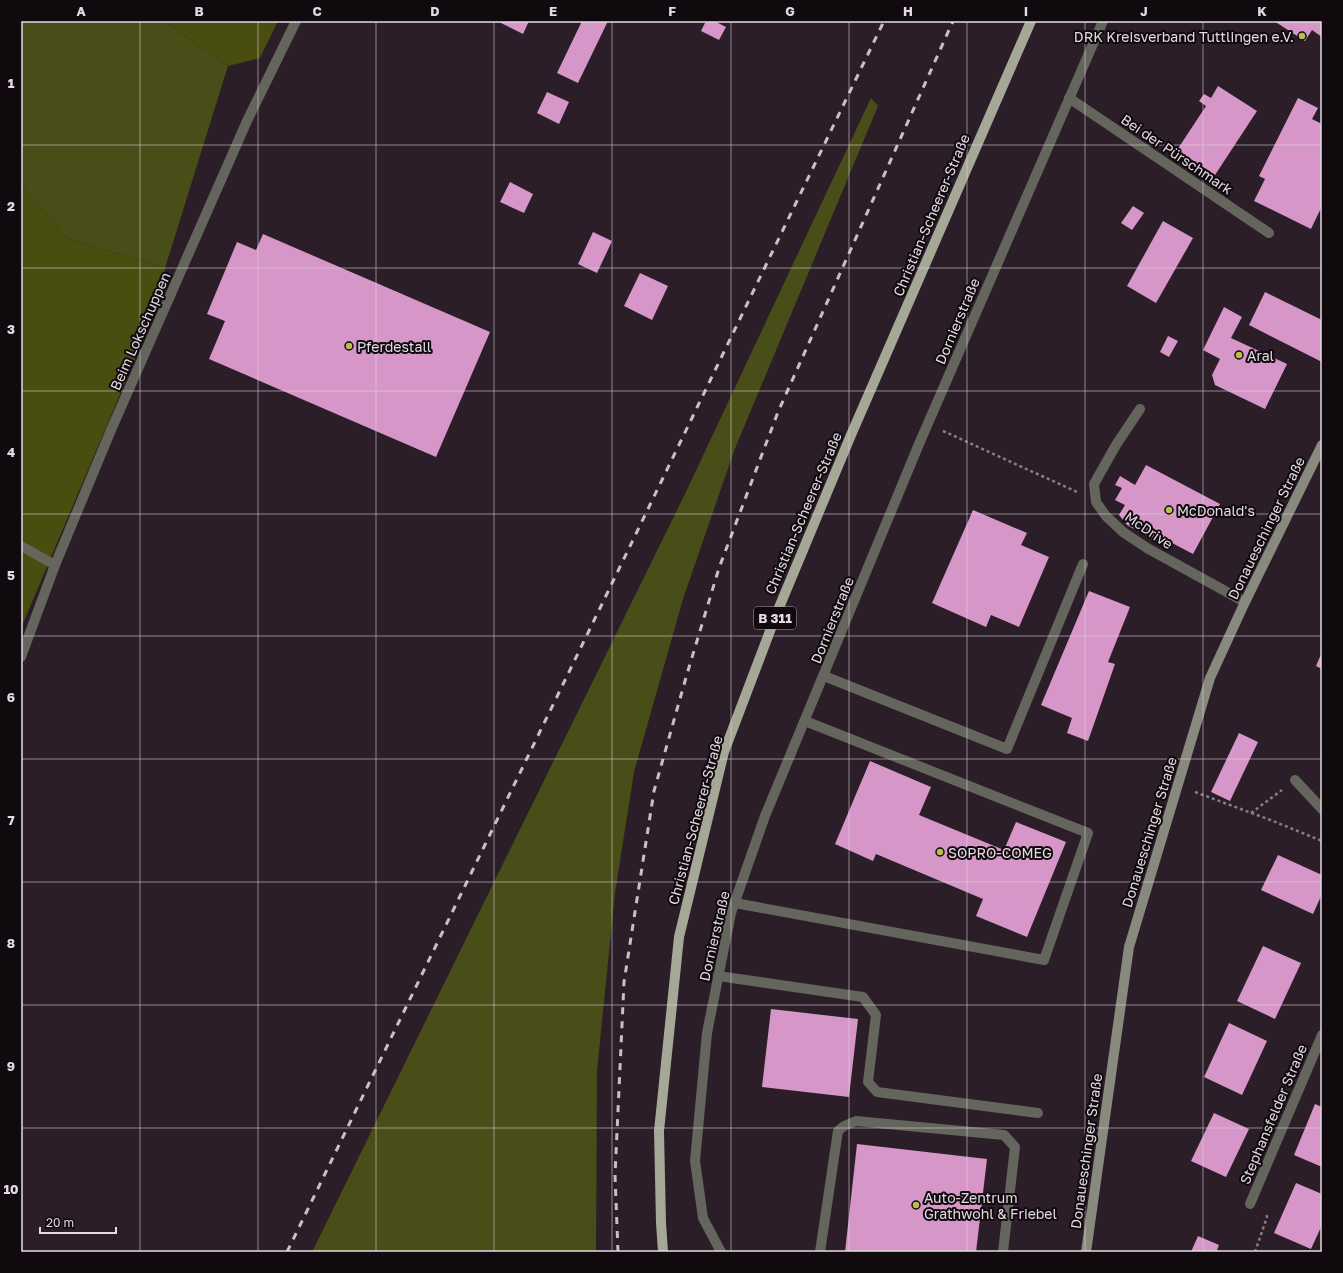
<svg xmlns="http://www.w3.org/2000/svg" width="1343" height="1273" viewBox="0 0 1343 1273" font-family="'Golos Text',sans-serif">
	<rect width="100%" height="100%" fill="#2b1e28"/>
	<g fill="#494d17">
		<polygon points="21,21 164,21 228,66 165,268 66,238 21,184"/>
		<polygon points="871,98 878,106 734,451 683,599 634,772 615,893 597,1071 596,1252 312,1252 684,496"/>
	</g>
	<g fill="#494d10">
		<polygon points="164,21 278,21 260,58 228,66"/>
		<polygon points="21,184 66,238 165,268 163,293 21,628"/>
	</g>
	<g fill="#d696c8">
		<polygon points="497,21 529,21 523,34"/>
		<polygon points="582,21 608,21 578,83 557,73"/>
		<polygon points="706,21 714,21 726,27 719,40 701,31"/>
		<polygon points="1274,21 1322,21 1322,37 1312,30 1305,41"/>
		<polygon points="1218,86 1257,111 1215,175 1177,150 1206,106 1199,101 1204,94 1211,98"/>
		<polygon points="547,92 569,102 559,124 537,113"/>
		<polygon points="1298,98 1318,108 1312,119 1322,124 1322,206 1311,229 1254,201 1265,179 1259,176"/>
		<polygon points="510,182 533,194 524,213 500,202"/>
		<polygon points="1133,206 1144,213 1132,230 1121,223"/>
		<polygon points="1163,221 1193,238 1156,303 1127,286"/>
		<polygon points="593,232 612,241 597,273 578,264"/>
		<polygon points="263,234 490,332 436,457 209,359 225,321 207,314 237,242 256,250"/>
		<polygon points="640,273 668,286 652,320 624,306"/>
		<polygon points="1265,292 1322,320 1322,362 1249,325"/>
		<polygon points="1224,307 1242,317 1231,338 1287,364 1265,409 1215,385 1212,375 1220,359 1203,350"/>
		<polygon points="1168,336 1178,341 1169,357 1160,352"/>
		<polygon points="1146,465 1220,504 1193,554 1172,543 1169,548 1127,525 1119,515 1125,505 1115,500 1122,488 1115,485 1120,476 1135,485"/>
		<polygon points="973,510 1027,533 1021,545 1049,557 1019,627 991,615 986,627 932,603"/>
		<polygon points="1089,591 1130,607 1108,662 1115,664 1088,741 1067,733 1072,718 1041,705"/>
		<polygon points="1322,652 1322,669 1316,666"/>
		<polygon points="1239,733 1258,742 1230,801 1211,792"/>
		<polygon points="870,761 931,787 919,815 1004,850 1016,822 1066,842 1027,937 976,916 983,899 876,854 873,861 835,844"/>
		<polygon points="1278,855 1322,875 1322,894 1313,914 1261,890"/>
		<polygon points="1263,946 1301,963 1275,1019 1237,1001"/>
		<polygon points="771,1009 858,1019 849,1097 762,1087"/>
		<polygon points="1229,1023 1267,1041 1242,1095 1204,1077"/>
		<polygon points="1315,1104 1322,1107 1322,1167 1294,1155"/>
		<polygon points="1214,1113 1249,1129 1226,1177 1191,1161"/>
		<polygon points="857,1144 987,1159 976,1252 845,1252"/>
		<polygon points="1296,1183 1322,1194 1322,1225 1311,1249 1274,1233"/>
		<polygon points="1198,1236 1219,1245 1217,1250 1222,1252 1191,1252"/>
	</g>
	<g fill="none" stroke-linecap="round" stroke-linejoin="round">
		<g stroke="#897e86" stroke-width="2.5" stroke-dasharray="3 3" stroke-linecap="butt">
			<polyline points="943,431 1077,492"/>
			<polyline points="1195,792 1273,821 1322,841"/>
			<polyline points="1251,813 1282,790"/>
			<polyline points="1255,1252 1267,1217 1266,1213"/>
		</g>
		<g stroke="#64655d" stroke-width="10">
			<polyline points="1140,409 1116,445 1094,484 1096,502 1106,516 1123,532 1147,548 1245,602"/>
			<polyline points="21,546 55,565"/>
			<polyline points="21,657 55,565 111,430 247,121 296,21"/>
			<polyline points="824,676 1007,749 1083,564"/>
			<polyline points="735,903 1044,960 1088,833 805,721"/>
			<polyline points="718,976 863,997 876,1015 868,1082 877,1092 1038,1113"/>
			<polyline points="820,1252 838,1131 844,1126 856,1121 1004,1135 1015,1147 1003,1252"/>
		</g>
		<g stroke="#64655d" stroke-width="10">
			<polyline points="1069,98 1269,233"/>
			<polyline points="1295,780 1322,809"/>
			<polyline points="1250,1204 1322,1035"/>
			<polyline points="721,1252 703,1218 695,1161 707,1033 731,913 765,816 919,444 1103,21"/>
		</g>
		<polyline stroke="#888a7e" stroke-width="10" points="1086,1252 1129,947 1210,678 1245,602 1322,445"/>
		<polyline stroke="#a5a797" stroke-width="10" points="663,1252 661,1223 659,1131 679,937 724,752 778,610 851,435 1031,21"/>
		<g stroke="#c9bfc7" stroke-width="3" stroke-dasharray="7 7" stroke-linecap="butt">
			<polyline points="287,1252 602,604 884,21"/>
			<polyline points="618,1252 615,1175 624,982 654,791 687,674 719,568 778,412 953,21"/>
		</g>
	</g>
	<path fill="none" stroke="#e4dbe2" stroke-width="1" stroke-opacity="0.55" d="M 140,21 L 140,1252M 258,21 L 258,1252M 376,21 L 376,1252M 494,21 L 494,1252M 612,21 L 612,1252M 731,21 L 731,1252M 849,21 L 849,1252M 967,21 L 967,1252M 1085,21 L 1085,1252M 1203,21 L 1203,1252M 21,145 L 1322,145M 21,268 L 1322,268M 21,391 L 1322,391M 21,514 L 1322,514M 21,636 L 1322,636M 21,759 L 1322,759M 21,882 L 1322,882M 21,1005 L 1322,1005M 21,1128 L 1322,1128"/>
	<g fill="#b8c147" stroke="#100a0f" stroke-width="1.5">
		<circle cx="1302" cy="36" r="4"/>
		<circle cx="349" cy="346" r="4"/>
		<circle cx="1239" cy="355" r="4"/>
		<circle cx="1169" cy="510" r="4"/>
		<circle cx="940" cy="852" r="4"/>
		<circle cx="916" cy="1205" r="4"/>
	</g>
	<g text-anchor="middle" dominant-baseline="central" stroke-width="4" stroke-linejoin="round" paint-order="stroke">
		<rect fill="#100a0f" stroke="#a49ca3" stroke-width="1" x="754" y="607" width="42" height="22" rx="3"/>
		<g font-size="13" font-weight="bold" fill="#e4dbe2">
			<text x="775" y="618">B 311</text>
		</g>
		<g font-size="14" fill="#e4dbe2" stroke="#100a0f" text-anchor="start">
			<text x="1294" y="36" text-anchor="end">DRK Kreisverband Tuttlingen e.V.</text>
			<text x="357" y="346">Pferdestall</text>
			<text x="1247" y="355">Aral</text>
			<text x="1177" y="510">McDonald's</text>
			<text x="948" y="852">SOPRO-COMEG</text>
			<text x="924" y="1197">Auto-Zentrum<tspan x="924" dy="16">Grathwohl &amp; Friebel</tspan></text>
		</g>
		<g font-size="14" fill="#e4dbe2" stroke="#100a0f">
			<text transform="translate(1177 154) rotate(34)">Bei der Pürschmark</text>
			<text transform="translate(931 215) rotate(-67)">Christian-Scheerer-Straße</text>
			<text transform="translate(957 321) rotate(-67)">Dornierstraße</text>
			<text transform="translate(140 331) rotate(-66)">Beim Lokschuppen</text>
			<text transform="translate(803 513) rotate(-67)">Christian-Scheerer-Straße</text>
			<text transform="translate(1266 528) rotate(-64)">Donaueschinger Straße</text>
			<text transform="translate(1149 530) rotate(34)">McDrive</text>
			<text transform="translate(832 620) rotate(-68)">Dornierstraße</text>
			<text transform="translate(695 820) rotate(-75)">Christian-Scheerer-Straße</text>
			<text transform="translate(1149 832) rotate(-73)">Donaueschinger Straße</text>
			<text transform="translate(714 936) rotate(-77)">Dornierstraße</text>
			<text transform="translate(1273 1114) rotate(-67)">Stephansfelder Straße</text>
			<text transform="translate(1086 1151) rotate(-82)">Donaueschinger Straße</text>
		</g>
	</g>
	<rect width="1343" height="1273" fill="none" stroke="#100a0f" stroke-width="44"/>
	<path d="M40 1227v6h76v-6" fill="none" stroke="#e4dbe2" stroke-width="2"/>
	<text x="46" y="1227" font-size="12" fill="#e4dbe2" stroke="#100a0f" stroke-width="3" paint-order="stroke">20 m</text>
	<rect x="22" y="22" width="1299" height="1229" fill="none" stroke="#e4dbe2" stroke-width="1.5"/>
	<g font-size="13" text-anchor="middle" font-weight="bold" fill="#e4dbe2">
		<text x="81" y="16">A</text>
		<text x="199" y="16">B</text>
		<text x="317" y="16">C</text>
		<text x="435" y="16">D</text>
		<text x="553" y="16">E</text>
		<text x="672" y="16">F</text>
		<text x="790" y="16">G</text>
		<text x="908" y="16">H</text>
		<text x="1026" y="16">I</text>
		<text x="1144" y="16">J</text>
		<text x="1262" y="16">K</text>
		<text x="11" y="88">1</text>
		<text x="11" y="211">2</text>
		<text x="11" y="334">3</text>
		<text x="11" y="457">4</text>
		<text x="11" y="580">5</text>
		<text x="11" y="702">6</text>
		<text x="11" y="825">7</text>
		<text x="11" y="948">8</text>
		<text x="11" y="1071">9</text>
		<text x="11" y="1194">10</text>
	</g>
</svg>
